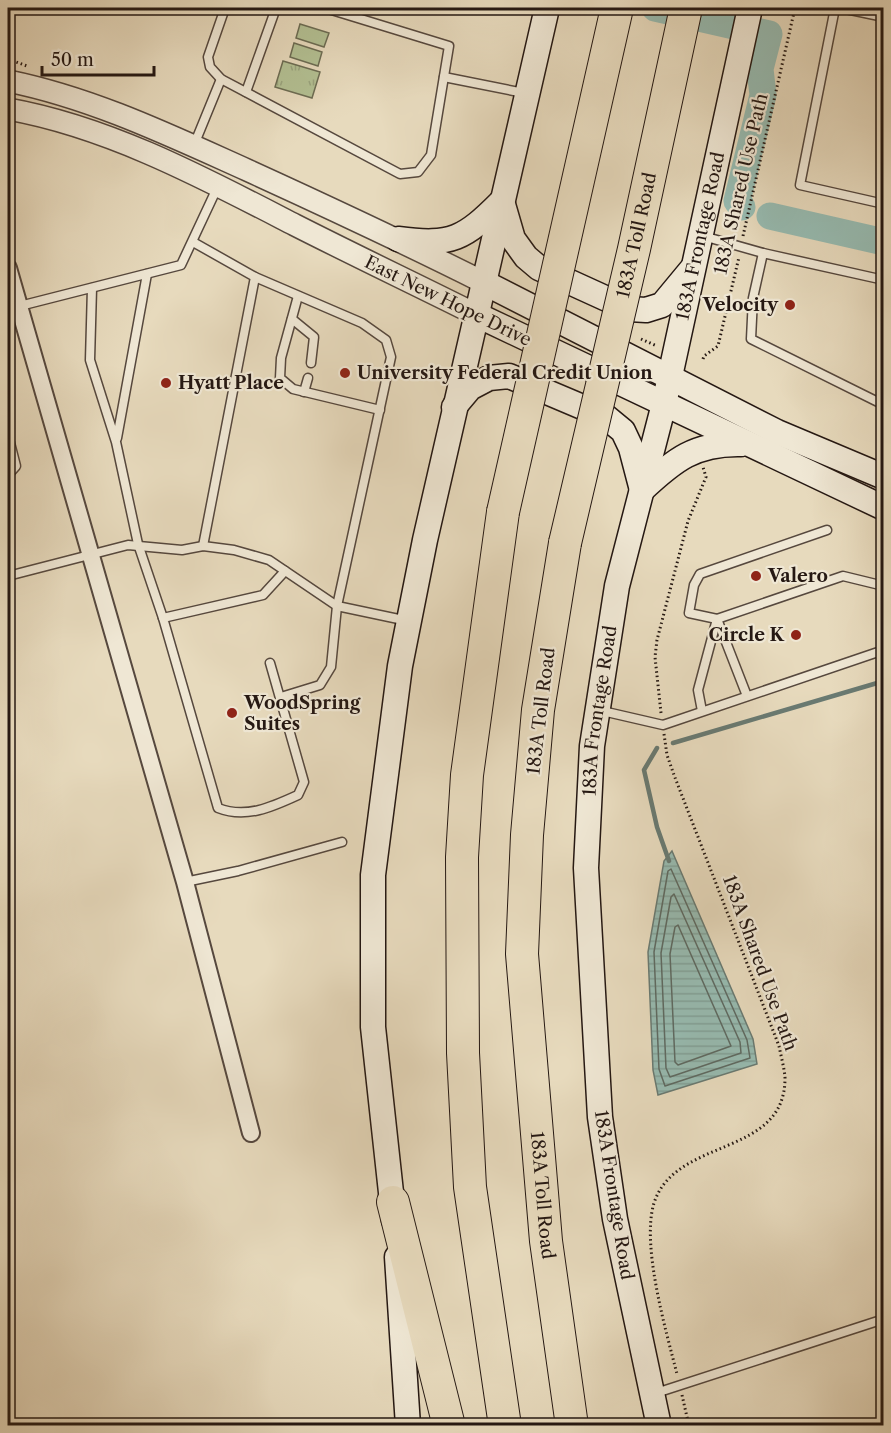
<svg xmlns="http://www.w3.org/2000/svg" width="891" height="1433" viewBox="0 0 891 1433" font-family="'Libre Caslon Text',serif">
	<defs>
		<pattern id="park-tufts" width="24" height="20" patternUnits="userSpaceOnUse" patternTransform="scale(1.5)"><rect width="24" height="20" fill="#b3c093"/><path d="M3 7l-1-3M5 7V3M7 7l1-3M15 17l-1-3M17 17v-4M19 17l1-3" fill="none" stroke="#9aa47e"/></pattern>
		<pattern id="water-rules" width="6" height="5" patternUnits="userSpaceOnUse" patternTransform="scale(1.5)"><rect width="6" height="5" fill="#97bbb1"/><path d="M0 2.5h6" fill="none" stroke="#82a097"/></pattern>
	</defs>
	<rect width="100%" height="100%" fill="#e7dabd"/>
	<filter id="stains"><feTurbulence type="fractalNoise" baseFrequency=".00333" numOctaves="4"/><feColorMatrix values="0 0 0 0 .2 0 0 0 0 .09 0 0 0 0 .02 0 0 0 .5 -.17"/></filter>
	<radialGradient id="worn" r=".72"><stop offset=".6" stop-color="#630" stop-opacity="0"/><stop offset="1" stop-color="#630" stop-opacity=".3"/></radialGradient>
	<g fill="#b3c093" stroke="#6c6c53" stroke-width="1.5">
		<polygon points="300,24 329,33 324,47 296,38"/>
		<polygon points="294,43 322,52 318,66 290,57"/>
	</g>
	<polygon fill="url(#park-tufts)" stroke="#6c6c53" stroke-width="1.5" points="283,61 320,72 312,98 275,87"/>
	<polygon fill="url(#water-rules)" stroke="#697a72" stroke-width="1.5" points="672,851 753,1039 757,1064 658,1095 653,1070 648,952 664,861"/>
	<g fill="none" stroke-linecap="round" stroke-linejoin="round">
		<g stroke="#5e6a62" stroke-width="1.5">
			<polygon points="671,869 747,1040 750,1058 665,1086 659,1069 654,952 668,871"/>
			<polygon points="674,894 740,1042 741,1053 670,1077 666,1068 661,953 671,897"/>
			<polygon points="678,925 731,1046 678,1065 675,1062 670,954 675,927"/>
		</g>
		<g stroke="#697a72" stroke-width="4.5">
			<polyline points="673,743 884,681"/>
			<polyline points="657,748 644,770 657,827 669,861"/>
		</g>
		<g stroke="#97bbb1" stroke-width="27">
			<polyline points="655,8 769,34 760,69 763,95 737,201 742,207"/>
			<polyline points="770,216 884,242"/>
		</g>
		<defs>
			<g id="service">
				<polyline points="225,8 208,57 210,67 221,79 400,174 418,172 431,155 449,46 325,8"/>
				<polyline points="835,8 800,185 884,204"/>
				<polyline points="841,8 884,17"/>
				<polyline points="444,77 524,93"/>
				<polyline points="246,92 276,8"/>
				<polyline points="194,145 221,79"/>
				<polyline points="703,236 763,253"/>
				<polyline points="193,242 255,277 203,546"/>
				<polyline points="255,277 362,323 386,340 391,357 337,606 331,667 320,685 281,697"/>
				<polyline points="884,280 763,253 753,298 751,339 884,405"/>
				<polyline points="92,288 90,360 116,442 138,544 163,618"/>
				<polyline points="298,296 281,358 280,378 293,389 380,410"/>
				<polyline points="8,309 181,265 218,186"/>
				<polyline points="292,319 314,337 311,363"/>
				<polyline points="304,392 308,378"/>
				<polyline points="8,435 16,466 8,475"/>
				<polyline points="117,438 147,274"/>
				<polyline points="8,576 128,545 182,550 203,546 234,550 269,560 337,606 408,621"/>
				<path d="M 270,663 L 304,782 L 298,795 C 272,807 246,819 218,808 L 163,618 L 263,595 L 285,571"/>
				<polyline points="747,696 717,619 689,613 694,585 700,574 827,530"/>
				<polyline points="598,710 663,725 884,650"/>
				<polyline points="702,711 698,690 717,619 843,576 884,586"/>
				<polyline points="185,882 238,871 342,842"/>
				<polyline points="653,1394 884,1319"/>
			</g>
			<polyline id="minor" points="8,268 185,882 251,1133"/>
			<g id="tertiary">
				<path d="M 8,81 C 92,98 169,135 247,170 C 326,206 405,243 483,282"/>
				<path d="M 8,109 C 109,127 204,178 295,225 C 354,255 415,284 475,314"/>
			</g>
			<g id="secondary">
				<path d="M 398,239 C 452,246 464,239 502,201 L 513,239 L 526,257 L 539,268 L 629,309 L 646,310 L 662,305 L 691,270"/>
				<polyline points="483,282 777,432 884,477"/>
				<polyline points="475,314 884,508"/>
				<path d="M 454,407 L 470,388 L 489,378 L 509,376 L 606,417 L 623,431 L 631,448 L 642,490 C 674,460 695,443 741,444"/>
				<polyline points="394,1220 373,1027 373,875 400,666 425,540 547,8"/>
				<polyline points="397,1257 408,1426"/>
				<path id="s1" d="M 659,1426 L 615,1219 L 600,1117 L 586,868 L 592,746 L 617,586 L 664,404 L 750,8"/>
			</g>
			<g id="motorway">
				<polyline points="503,512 467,775 462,857 463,1053 470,1187 505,1426"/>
				<path id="s2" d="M 565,543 L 538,710 L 527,835 L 522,954 L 546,1241 L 572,1426"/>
				<polyline points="393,1202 449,1426"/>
			</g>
		</defs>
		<use href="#service" stroke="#56483e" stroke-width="11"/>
		<use href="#minor" stroke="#56483e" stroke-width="20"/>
		<use href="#tertiary" stroke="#56483e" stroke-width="24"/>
		<use href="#secondary" stroke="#251813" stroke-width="27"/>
		<use href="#motorway" stroke="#251813" stroke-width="34"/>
		<g stroke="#251813" stroke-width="3" stroke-dasharray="1.5 3" stroke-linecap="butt">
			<polyline points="8,59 27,66"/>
			<polyline points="743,236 795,8"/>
			<polyline points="641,339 657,346"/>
			<polyline points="703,359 704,356 718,346 739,257"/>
			<polyline points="661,713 655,657 657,640 688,521 706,477 703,467"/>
			<path d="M 664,734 L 667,755 L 674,775 L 779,1046 C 781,1056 784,1067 785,1077 C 786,1158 676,1136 654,1203 C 641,1245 666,1331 677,1374"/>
			<polyline points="682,1395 689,1426"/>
		</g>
		<use href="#service" stroke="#efe7d4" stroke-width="8"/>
		<use href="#minor" stroke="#efe7d4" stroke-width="16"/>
		<use href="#tertiary" stroke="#efe7d4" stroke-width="21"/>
		<use href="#secondary" stroke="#efe7d4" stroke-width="24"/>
		<use href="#motorway" stroke="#e7dabd" stroke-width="32"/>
		<defs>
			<g id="motorway-bridge">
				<polyline points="503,512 617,8"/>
				<path id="s3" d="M 565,543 L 634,249 L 686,8"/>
			</g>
		</defs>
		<use href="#motorway-bridge" stroke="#251813" stroke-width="34" stroke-linecap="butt"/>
		<use href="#motorway-bridge" stroke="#e7dabd" stroke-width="32"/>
	</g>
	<g fill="#8f2418" stroke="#efe7d4" stroke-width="2">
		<circle cx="790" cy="305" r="6"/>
		<circle cx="345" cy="373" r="6"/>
		<circle cx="166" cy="383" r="6"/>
		<circle cx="756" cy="576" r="6"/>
		<circle cx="796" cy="635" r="6"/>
		<circle cx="232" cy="713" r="6"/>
	</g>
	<g text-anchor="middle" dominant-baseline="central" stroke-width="4.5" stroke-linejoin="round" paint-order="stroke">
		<g font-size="18" fill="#251813" stroke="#efe7d4">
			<text transform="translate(741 184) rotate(-77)">183A Shared Use Path</text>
			<text stroke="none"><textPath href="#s3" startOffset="316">183A Toll Road</textPath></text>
			<text stroke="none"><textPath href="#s1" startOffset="1208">183A Frontage Road</textPath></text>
			<text transform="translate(448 301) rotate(26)">East New Hope Drive</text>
			<text transform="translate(541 711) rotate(-83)">183A Toll Road</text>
			<text stroke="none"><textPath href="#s1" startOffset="722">183A Frontage Road</textPath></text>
			<text transform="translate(760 963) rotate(70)">183A Shared Use Path</text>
			<text stroke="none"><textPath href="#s2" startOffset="656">183A Toll Road</textPath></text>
			<text transform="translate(614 1195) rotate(81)">183A Frontage Road</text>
		</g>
		<g font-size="18" font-weight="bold" fill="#251813" stroke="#efe7d4" text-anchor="start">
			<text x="778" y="305" text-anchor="end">Velocity</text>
			<text x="357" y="373">University Federal Credit Union</text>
			<text x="178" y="383">Hyatt Place</text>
			<text x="768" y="576">Valero</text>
			<text x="784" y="635" text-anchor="end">Circle K</text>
			<text x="244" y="703">WoodSpring<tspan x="244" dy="21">Suites</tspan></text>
		</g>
	</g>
	<rect width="891" height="1433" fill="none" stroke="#e7dabd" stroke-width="30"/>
	<rect x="9" y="9" width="873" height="1415" fill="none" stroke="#251813" stroke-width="3"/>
	<rect x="15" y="15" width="861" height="1403" fill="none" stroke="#251813" stroke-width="1.5"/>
	<path d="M42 66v9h112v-9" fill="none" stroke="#251813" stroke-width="3"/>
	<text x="51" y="66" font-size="18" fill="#251813" stroke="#efe7d4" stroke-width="4.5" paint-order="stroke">50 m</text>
	<rect width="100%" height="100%" filter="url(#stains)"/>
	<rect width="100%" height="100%" fill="url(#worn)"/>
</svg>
